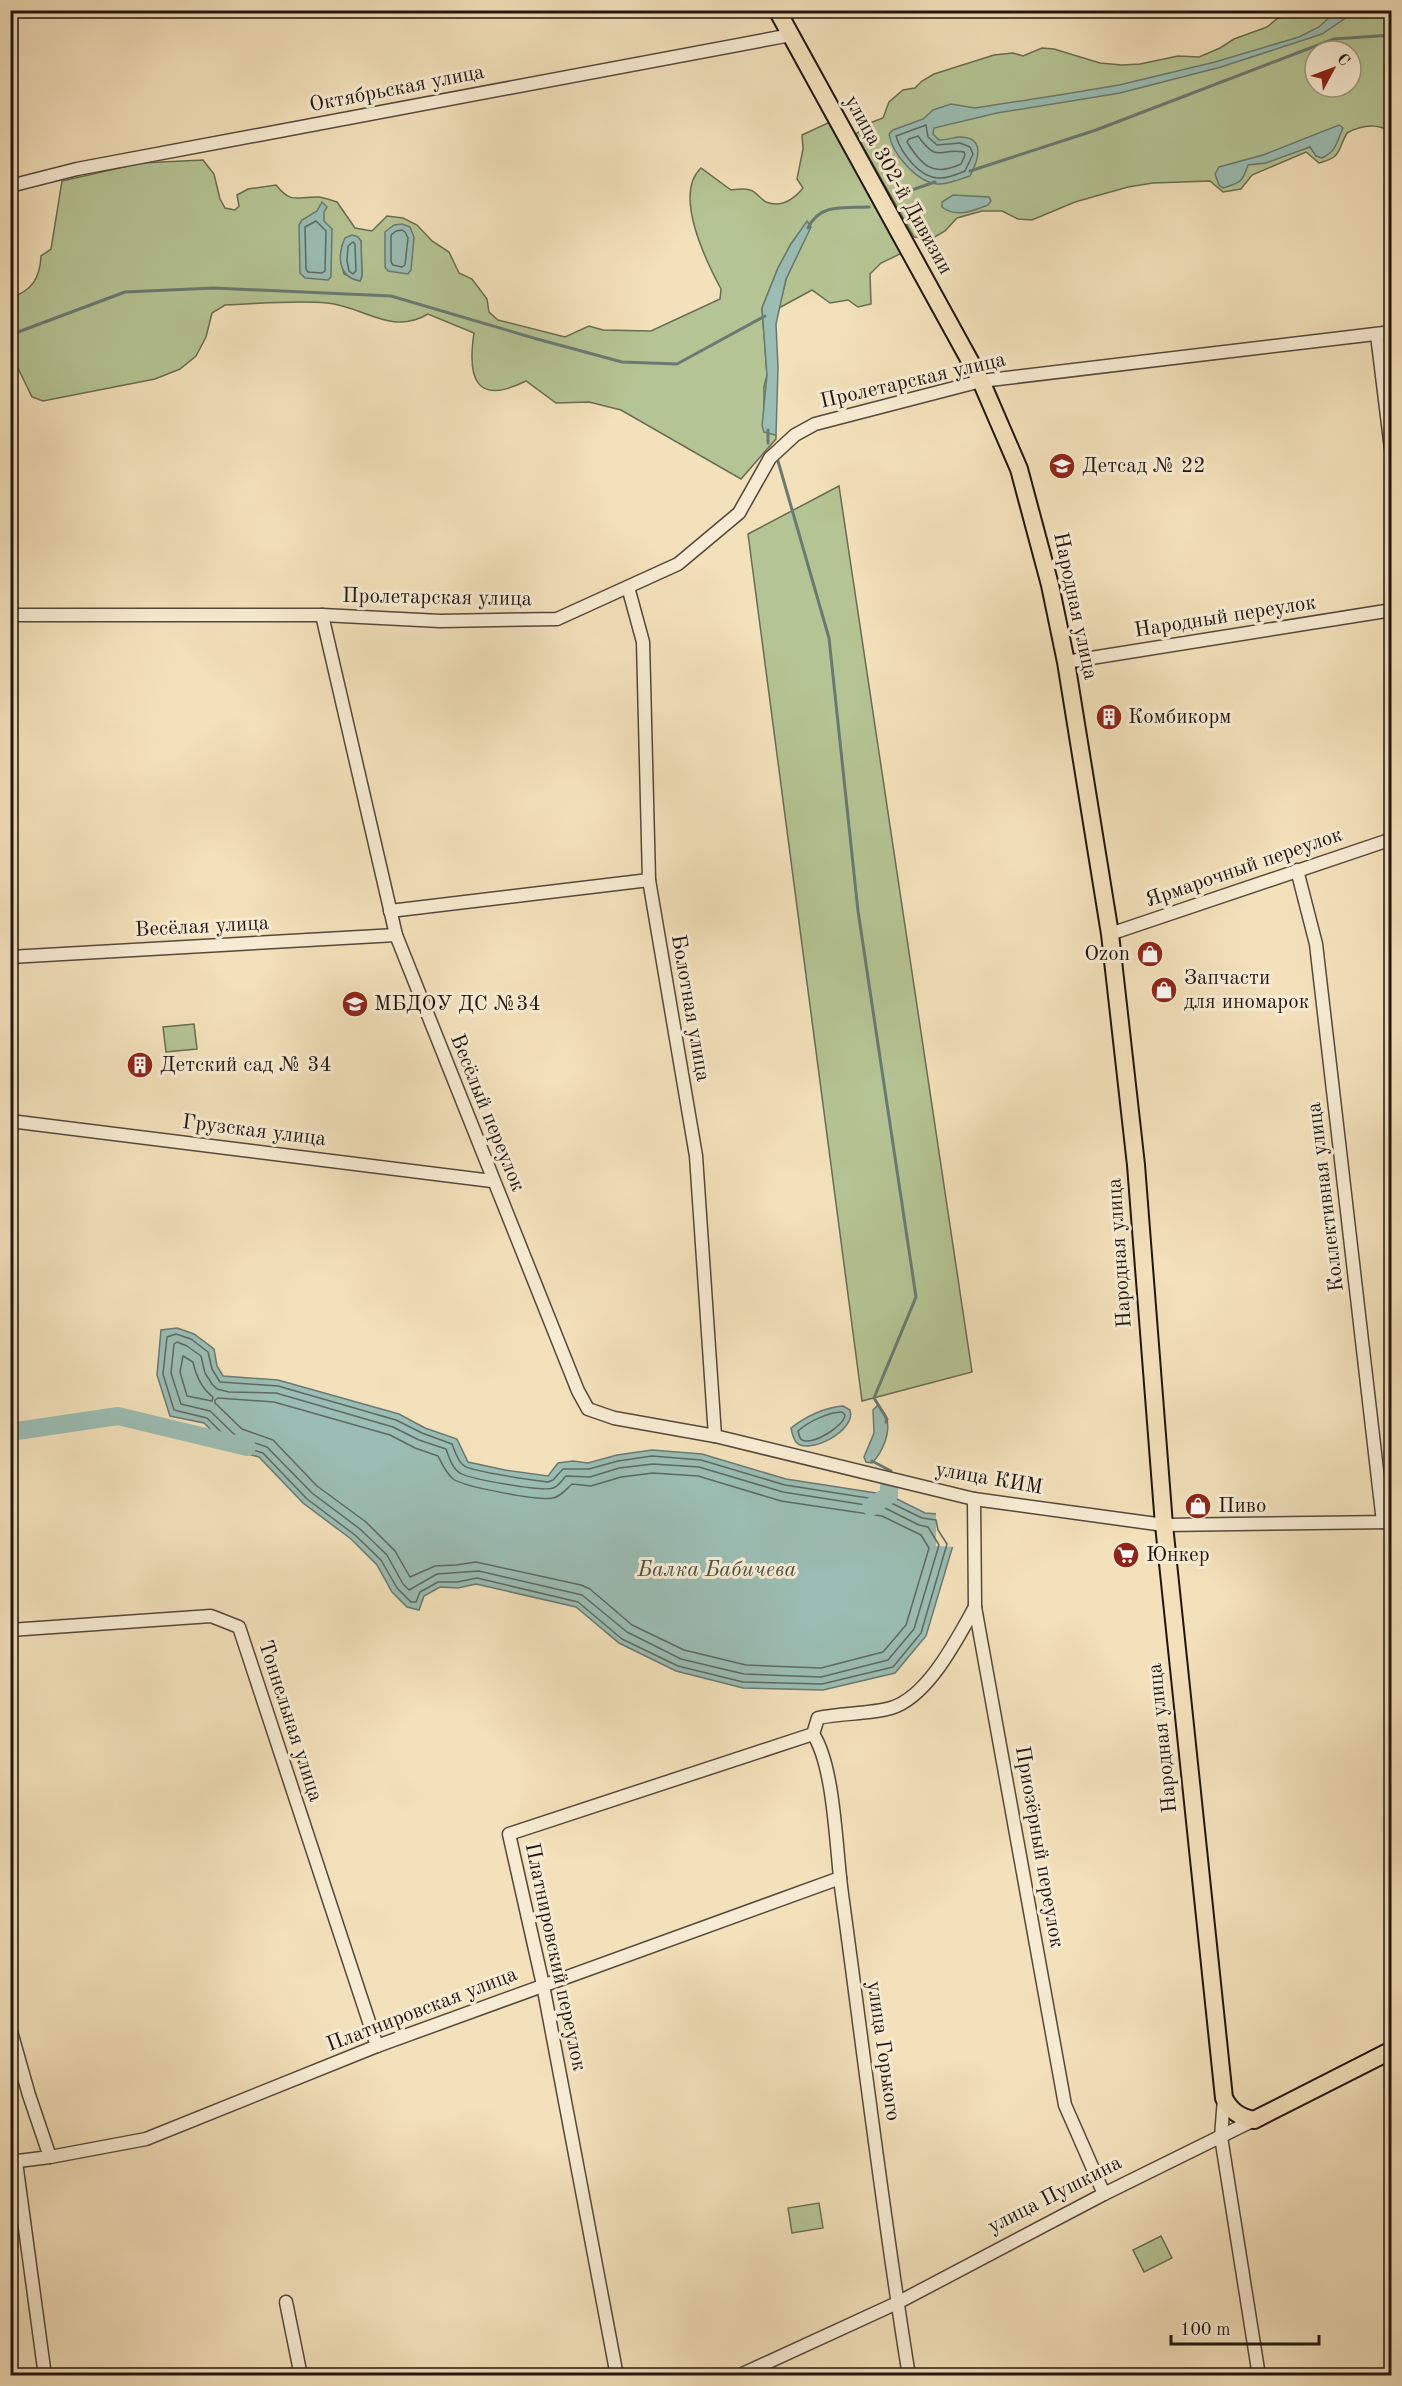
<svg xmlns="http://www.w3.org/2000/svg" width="1402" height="2386" viewBox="0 0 1402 2386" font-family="'Old Standard TT',serif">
	<rect width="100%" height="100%" fill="#f3e1bb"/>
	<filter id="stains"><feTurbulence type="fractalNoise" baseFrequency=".00333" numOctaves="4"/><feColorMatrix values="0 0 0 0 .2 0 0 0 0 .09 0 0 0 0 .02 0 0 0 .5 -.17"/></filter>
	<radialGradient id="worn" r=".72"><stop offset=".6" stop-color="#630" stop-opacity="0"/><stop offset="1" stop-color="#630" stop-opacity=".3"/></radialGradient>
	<g fill="#b5c494" stroke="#6a6c52" stroke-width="1.5" fill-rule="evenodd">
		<path d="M 1305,11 L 1391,11 L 1391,132 C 1377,123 1362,125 1347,133 C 1337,150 1343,157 1319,163 L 1306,152 L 1252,175 L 1241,189 L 1223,192 L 1210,181 L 1153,183 L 1128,187 L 1075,202 L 1032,220 L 1018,219 L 1002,211 L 982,211 L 957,218 L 945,231 L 933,238 L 914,237 L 856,134 L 870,123 L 883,118 L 889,102 L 903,90 L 915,88 L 922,81 L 934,74 L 994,55 L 1013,53 L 1023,56 L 1042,48 L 1054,49 L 1100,63 L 1122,65 L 1140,64 L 1178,56 L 1199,57 L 1220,48 L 1234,39 L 1267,27 L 1278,18 L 1298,15 ZM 1315,51 L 1351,51 L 1351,87 L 1315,87 Z"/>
		<path d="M 830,122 L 902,253 L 881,263 L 870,274 L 871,304 L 858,307 L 848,300 L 830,303 L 812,290 L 779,308 L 786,279 L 810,227 L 807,222 L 791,244 L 778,268 L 762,308 L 767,375 L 764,387 L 764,432 L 776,435 L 776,439 L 741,479 L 621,410 L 589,402 L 556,403 L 526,381 C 476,406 467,379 474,333 L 428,314 C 391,336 363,306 327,303 C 293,300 258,304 225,305 L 212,313 L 206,337 L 196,356 L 180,369 L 155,379 L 43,401 L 32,397 L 14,360 L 11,359 L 10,298 C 32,291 40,278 41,256 L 51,249 L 62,181 L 141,163 L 203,160 L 214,174 L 220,199 L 225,208 L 235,210 L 239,206 L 237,195 L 248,189 L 276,185 C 292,205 297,196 319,197 C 325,198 331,200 337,202 L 355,228 L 372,231 L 387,216 L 403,218 L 417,225 L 432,241 L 449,252 L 459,273 L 472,279 L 487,299 L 489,312 L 498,320 L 565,337 L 589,326 L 603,330 L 651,331 L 720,299 L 721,289 C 706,261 673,194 701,168 L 731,190 C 738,189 744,188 750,190 C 757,192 760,199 766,202 C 781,208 794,199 803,188 L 797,179 L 803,149 L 802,135 ZM 361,241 L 362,276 L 360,281 L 344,274 L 341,262 L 342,245 Z"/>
		<polygon points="839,486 972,1372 862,1401 748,534"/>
		<polygon points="194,1024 197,1049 166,1052 163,1027"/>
		<polygon points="819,2203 823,2228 792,2233 788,2208"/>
		<polygon points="1161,2236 1172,2258 1144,2272 1133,2250"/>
	</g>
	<g fill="#9bbdb3" stroke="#6a7a72" stroke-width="1.5">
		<path d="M 1336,11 L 1356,11 L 1322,34 L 1221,67 L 1120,93 L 997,113 L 934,128 L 933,134 L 939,140 C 946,140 952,138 958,137 C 987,136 978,161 970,176 C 960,179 947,185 937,184 C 917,182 892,154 889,134 L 893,130 L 923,119 L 933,110 L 951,104 L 975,108 L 1059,95 L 1119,85 L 1215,62 L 1299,37 L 1319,27 Z"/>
		<path d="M 1339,125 L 1343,128 C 1337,141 1337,151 1322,158 L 1316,156 L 1310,147 L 1266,163 L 1248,165 C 1242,183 1241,182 1223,188 L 1219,185 L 1215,174 L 1219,167 L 1263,155 Z"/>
		<path d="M 953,195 L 989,197 L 991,201 L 988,205 C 973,211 956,218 942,207 L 942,202 Z"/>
		<polygon points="322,202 327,207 324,212 324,221 332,229 331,277 328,280 305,278 300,273 299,225 302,220 317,211"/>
		<polygon points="807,221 811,227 786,279 776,324 778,368 776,435 764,432 762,426 767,375 762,308 778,268 791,244"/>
		<polygon points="402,224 410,227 414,237 411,270 408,274 388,271 385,267 385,232 394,225"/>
		<path d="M 352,235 L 358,237 L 361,241 L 362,276 L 360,281 C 338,277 337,256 345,238 Z"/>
		<polygon points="177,1328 194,1334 214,1349 217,1366 223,1376 278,1380 399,1414 425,1428 457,1439 468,1462 505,1470 548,1476 558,1463 573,1461 588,1463 617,1455 652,1450 702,1454 786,1479 889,1495 925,1513 951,1515 943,1527 954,1542 926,1636 895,1673 823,1690 743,1688 676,1671 619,1643 576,1607 476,1584 458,1588 440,1587 424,1596 419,1610 407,1607 392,1592 377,1565 351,1539 303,1503 259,1457 230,1449 204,1423 170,1416 157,1375 161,1330"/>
		<path d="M 878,1405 C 881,1409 885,1413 886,1417 C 892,1431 882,1453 872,1463 L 866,1462 L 864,1457 L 874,1433 L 873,1410 Z"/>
		<path d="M 843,1406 L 850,1410 C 857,1431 807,1456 796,1442 C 793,1438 792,1433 791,1428 C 805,1417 825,1407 843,1406 Z"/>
	</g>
	<polygon fill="#f3e1bb" points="936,1511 953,1513 955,1520 946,1527 957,1541 956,1547 936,1546"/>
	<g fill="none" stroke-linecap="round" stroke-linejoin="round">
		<g stroke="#5e6962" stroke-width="1.5">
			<path d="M 926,125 L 928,137 L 937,145 L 960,143 L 970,147 L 973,154 L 965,171 C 958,174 946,179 938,178 C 919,177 901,153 896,136 Z"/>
			<path d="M 918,136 C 939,165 939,147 964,152 L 965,155 L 961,164 C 933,177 922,166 907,142 L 909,139 Z"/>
			<polygon points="316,221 326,231 325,271 322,273 308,272 306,269 305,227"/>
			<polygon points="402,230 405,232 408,238 405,265 402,267 393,265 391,262 391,235 396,231"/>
			<polygon points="353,242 355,244 356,271 353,274 349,271 347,261 348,246"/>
			<path d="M 176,1334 L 191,1339 L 208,1352 L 212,1369 L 220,1382 L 278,1386 L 396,1420 L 422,1433 L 452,1444 C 455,1451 457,1460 463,1465 C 470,1472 534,1480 548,1482 L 553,1480 L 563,1469 L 589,1469 L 618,1461 L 652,1456 L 701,1460 L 785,1485 L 887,1501 L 922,1518 L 936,1520 L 938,1530 L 947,1544 L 921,1633 L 893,1667 L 822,1684 L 743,1682 L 678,1666 L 622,1639 L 578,1602 L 477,1578 L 457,1582 L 438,1582 L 420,1592 L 416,1602 L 411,1602 L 397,1588 L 381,1560 L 355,1535 L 307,1499 L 263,1453 L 233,1444 L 207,1418 L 174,1410 L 163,1374 L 167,1337 Z"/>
			<path d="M 177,1342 L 187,1346 L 201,1356 L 205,1373 L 212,1384 L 217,1389 L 229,1392 L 276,1393 L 393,1427 L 419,1440 L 446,1449 C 449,1457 452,1468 460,1473 C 469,1479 543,1492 553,1488 C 559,1486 562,1480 566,1476 L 590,1477 L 619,1468 L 653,1464 L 699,1467 L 783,1492 L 885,1508 L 919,1525 L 928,1527 L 939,1545 L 914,1629 L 888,1660 L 821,1677 L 744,1674 L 681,1659 L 627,1632 L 582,1595 L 479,1571 L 437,1574 L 409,1590 L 403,1584 L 387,1555 L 360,1529 L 312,1493 L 267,1447 L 237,1437 L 210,1411 L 181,1404 L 171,1373 L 174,1344 Z"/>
			<path d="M 183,1356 L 193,1362 C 196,1376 201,1388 213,1397 L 212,1401 L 187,1396 L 180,1372 Z"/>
			<path d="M 218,1398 L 274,1402 L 390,1435 L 415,1448 L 438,1456 C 442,1464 446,1473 453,1479 C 464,1487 540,1501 553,1498 C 562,1496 566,1489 572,1484 L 591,1486 L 621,1477 L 653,1473 L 698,1476 L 781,1501 L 882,1516 L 921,1535 L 929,1548 L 906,1625 L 883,1652 L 821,1668 L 746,1665 L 684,1650 L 632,1625 L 590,1589 L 581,1585 L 476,1562 L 456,1565 L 435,1566 L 410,1577 L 395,1551 L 366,1522 L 317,1486 L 273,1440 L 242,1429 L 215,1403 L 215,1400 Z"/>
			<path d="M 842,1412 L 845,1415 C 844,1426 814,1445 802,1440 C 799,1438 799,1434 798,1431 C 808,1422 828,1412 842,1412 Z"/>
		</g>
		<g stroke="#6a7a72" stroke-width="3">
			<polyline points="970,171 1096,130 1334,39 1392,35"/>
			<polyline points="900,194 935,182"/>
			<path d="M 808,228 C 820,203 844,208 869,207"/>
			<polyline points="10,335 125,292 214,288 391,296 537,339 622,362 677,364 765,316"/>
			<polyline points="768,443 768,430"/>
			<polyline points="778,461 829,638 858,911 916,1297 874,1398 887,1419 886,1422"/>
			<polyline points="872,1461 891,1471"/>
		</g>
		<g stroke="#9bbdb3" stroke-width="18">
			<polyline points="10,1432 118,1416 247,1447"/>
			<polyline points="871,1507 889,1495 889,1487"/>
		</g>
		<defs>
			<g id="minor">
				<polyline points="10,186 77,169 791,35"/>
				<polyline points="1377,335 1392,457"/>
				<polyline points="628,587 643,642 649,880 696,1156 715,1436"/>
				<polyline points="10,615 322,615 440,621 557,619 678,564 739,513 770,458 795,435 815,424 981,381 1392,332"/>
				<polyline points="322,615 396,935 578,1391 588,1409 614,1418 715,1436 974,1499 1164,1525 1392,1522"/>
				<polyline points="1066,662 1392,610"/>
				<polyline points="1297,870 1316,944 1383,1522"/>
				<polyline points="390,911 649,880"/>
				<polyline points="1110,934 1392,839"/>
				<polyline points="10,957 396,935"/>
				<polyline points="10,1121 492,1181"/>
				<polyline points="974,1499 975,1607 1065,2105 1104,2194"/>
				<polyline points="10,1630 211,1616 239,1627 377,2046"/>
				<path d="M 813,1734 C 835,1767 836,1853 842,1894 C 864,2055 883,2216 909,2376"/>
				<polyline points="10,2028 29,2095 50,2157"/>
				<polyline points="1224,2098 1221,2137 1259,2376"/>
				<polyline points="10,2162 50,2157 146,2139 377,2046 840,1878"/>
				<polyline points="16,2162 45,2376"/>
				<polyline points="286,2302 301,2376"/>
				<path d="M 617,2376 L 543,1985 L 509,1834 L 813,1734 L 818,1718 C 841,1713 870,1714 891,1708 C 928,1697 957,1639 975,1607"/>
				<polyline points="738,2376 897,2303 1104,2194 1254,2120"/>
			</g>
			<path id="major" d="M 777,10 L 981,381 L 1019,469 L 1050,585 L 1066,662 L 1110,934 L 1136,1165 L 1164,1525 L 1224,2098 C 1231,2111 1239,2117 1254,2120 L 1392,2050"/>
		</defs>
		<use href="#minor" stroke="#55483b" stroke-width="15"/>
		<use href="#major" stroke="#201510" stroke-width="20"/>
		<use href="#minor" stroke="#f7ecd3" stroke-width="12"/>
		<use href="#major" stroke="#f3e1bb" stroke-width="16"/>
	</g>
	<defs>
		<symbol id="school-disc" viewBox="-11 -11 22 22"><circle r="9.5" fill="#8f2418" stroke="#f7ecd3"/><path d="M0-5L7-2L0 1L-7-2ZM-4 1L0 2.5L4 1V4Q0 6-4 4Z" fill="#fff"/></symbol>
		<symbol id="building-disc" viewBox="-11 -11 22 22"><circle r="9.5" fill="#8f2418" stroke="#f7ecd3"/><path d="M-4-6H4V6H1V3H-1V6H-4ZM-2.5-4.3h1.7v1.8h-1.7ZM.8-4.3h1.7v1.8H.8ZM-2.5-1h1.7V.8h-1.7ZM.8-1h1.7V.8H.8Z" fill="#fff"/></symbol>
		<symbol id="shop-disc" viewBox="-11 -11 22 22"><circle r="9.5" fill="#8f2418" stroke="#f7ecd3"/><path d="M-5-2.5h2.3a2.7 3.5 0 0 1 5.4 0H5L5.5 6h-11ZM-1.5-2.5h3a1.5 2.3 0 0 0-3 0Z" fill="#fff"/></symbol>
		<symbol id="supermarket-disc" viewBox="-11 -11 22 22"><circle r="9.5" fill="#8f2418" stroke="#f7ecd3"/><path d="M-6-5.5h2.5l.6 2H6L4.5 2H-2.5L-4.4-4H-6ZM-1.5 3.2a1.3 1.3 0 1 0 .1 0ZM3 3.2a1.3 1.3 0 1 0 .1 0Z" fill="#fff"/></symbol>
	</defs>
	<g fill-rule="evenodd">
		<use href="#school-disc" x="1047" y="451" width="30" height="30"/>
		<use href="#building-disc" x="1094" y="702" width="30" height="30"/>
		<use href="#shop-disc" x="1135" y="939" width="30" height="30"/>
		<use href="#shop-disc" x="1149" y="975" width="30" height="30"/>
		<use href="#school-disc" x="340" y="989" width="30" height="30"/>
		<use href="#building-disc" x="125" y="1050" width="30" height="30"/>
		<use href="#shop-disc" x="1183" y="1491" width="30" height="30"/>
		<use href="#supermarket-disc" x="1111" y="1540" width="30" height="30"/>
	</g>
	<g text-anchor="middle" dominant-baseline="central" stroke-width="6" stroke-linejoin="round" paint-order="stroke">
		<g font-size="21" fill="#201510" stroke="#f7ecd3">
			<text transform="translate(397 89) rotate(-11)">Октябрьская улица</text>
			<text transform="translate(898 185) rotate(61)">улица 302-й Дивизии</text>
			<text transform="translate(913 381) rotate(-13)">Пролетарская улица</text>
			<text transform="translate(437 598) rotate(1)">Пролетарская улица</text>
			<text transform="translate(1075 606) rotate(78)">Народная улица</text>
			<text transform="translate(1225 617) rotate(-9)">Народный переулок</text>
			<text transform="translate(1244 868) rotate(-19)">Ярмарочный переулок</text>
			<text transform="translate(202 927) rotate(-3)">Весёлая улица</text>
			<text transform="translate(690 1008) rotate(80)">Болотная улица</text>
			<text transform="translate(487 1113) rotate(68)">Весёлый переулок</text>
			<text transform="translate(254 1131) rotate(7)">Грузская улица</text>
			<text transform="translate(1326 1197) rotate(-97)">Коллективная улица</text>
			<text transform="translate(1120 1253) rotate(-94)">Народная улица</text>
			<text transform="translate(989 1479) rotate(10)">улица КИМ</text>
			<text transform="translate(290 1721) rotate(72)">Тоннельная улица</text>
			<text transform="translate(1163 1738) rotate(-96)">Народная улица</text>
			<text transform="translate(1039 1847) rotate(80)">Приозёрный переулок</text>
			<text transform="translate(555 1957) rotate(78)">Платнировский переулок</text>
			<text transform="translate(422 2010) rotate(-21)">Платнировская улица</text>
			<text transform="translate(883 2051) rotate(82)">улица Горького</text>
			<text transform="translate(1055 2195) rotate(-27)">улица Пушкина</text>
		</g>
		<g font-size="21" fill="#201510" stroke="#f7ecd3" text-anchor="start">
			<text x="1082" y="466">Детсад № 22</text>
			<text x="1128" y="717">Комбикорм</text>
			<text x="1130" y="954" text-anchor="end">Ozon</text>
			<text x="1184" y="978">Запчасти<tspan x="1184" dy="24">для иномарок</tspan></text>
			<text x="374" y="1004">МБДОУ ДС №34</text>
			<text x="160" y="1065">Детский сад № 34</text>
			<text x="1218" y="1506">Пиво</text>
			<text x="1146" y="1555">Юнкер</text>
		</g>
		<g font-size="22" font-style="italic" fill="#4b5049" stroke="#f7ecd3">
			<text x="717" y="1570">Балка Бабичева</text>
		</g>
	</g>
	<rect width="1402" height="2386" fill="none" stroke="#f3e1bb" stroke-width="36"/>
	<rect x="12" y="12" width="1378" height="2362" fill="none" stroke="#201510" stroke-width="3"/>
	<rect x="18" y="18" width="1366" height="2350" fill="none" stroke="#201510" stroke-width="1.5"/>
	<g transform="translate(1333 69) rotate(49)"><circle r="28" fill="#f7ecd3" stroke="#a19685" stroke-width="1.5"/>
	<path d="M0-4.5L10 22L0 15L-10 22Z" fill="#8f2418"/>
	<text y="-9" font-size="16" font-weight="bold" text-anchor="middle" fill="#201510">С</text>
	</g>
	<path d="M1171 2335v9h148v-9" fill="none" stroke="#201510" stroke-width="3"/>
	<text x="1180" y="2335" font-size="18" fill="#201510" stroke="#f7ecd3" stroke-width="4.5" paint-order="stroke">100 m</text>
	<rect width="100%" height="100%" filter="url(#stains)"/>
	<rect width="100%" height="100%" fill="url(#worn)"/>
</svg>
